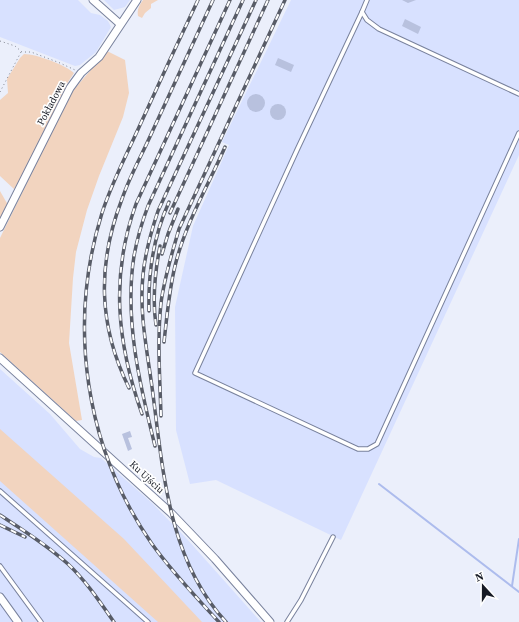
<svg xmlns="http://www.w3.org/2000/svg" width="519" height="622" viewBox="0 0 519 622" font-family="'Source Serif 4',serif">
	<rect width="100%" height="100%" fill="#ebeffb"/>
	<g fill="#d8e1ff">
		<polygon points="0,0 78,0 91,13 100,15 108,21 111,27 96,52 80,65 75,66 0,37"/>
		<polygon points="104,0 130,0 125,7 114,10"/>
		<polygon points="291,0 519,0 519,155 341,540 216,480 190,484 176,430 175,307 193,226 229,145 222,142"/>
		<polygon points="0,369 50,414 80,449 94,457 101,458 152,503 187,539 261,622 0,622"/>
	</g>
	<g fill="#f2d4bf">
		<path d="M 143,0 L 158,0 L 151,4 L 151,8 L 145,13 L 142,18 L 138,16 C 137,9 139,6 143,0 Z"/>
		<polygon points="107,51 125,60 129,93 123,117 99,176 87,210 76,252 73,278 69,343 82,420 76,421 0,352 0,238 71,93"/>
		<path d="M 24,54 C 36,54 66,65 74,73 L 68,82 L 25,171 L 14,189 L 0,176 L 0,100 L 8,93 L 7,79 L 20,58 Z"/>
		<polygon points="0,191 8,205 0,220"/>
		<polygon points="0,429 124,539 202,622 158,622 0,481"/>
	</g>
	<g fill="none" stroke-linecap="round" stroke-linejoin="round">
		<g stroke="#adbced" stroke-width="2">
			<polyline points="379,484 519,592"/>
			<polyline points="512,586 519,539"/>
		</g>
	</g>
	<g fill="#b8c1de">
		<polygon points="402,0 416,0 408,3"/>
		<polygon points="405,19 421,27 418,34 402,26"/>
		<polygon points="278,58 294,65 291,72 275,65"/>
		<circle cx="256" cy="103" r="9"/>
		<circle cx="278" cy="112" r="8"/>
		<polygon points="130,431 132,437 128,438 132,449 128,451 122,434"/>
	</g>
	<g fill="none" stroke-linecap="round" stroke-linejoin="round">
		<defs>
			<g id="service">
				<polyline points="367,0 362,12 367,20 379,29 519,94"/>
				<polyline points="362,12 297,150 195,373 358,449 368,449 377,444 519,133"/>
				<polyline points="0,491 148,622"/>
				<polyline points="0,566 41,622"/>
				<polyline points="287,622 301,600 333,537"/>
			</g>
			<g id="minor">
				<polyline points="93,0 120,24"/>
				<polyline points="0,227 70,88 81,73 99,57 137,0"/>
				<polyline points="0,358 171,513 215,559 270,622"/>
				<polyline points="0,597 18,622"/>
			</g>
		</defs>
		<use href="#service" stroke="#79829d" stroke-width="5.5"/>
		<use href="#minor" stroke="#79829d" stroke-width="9"/>
		<g stroke="#818590" stroke-width="1" stroke-dasharray="1 3" stroke-linecap="butt">
			<polyline points="0,41 15,46 22,52 31,52 60,63 75,70"/>
			<polyline points="0,92 21,52"/>
		</g>
		<use href="#service" stroke="#fff" stroke-width="3.5"/>
		<use href="#minor" stroke="#fff" stroke-width="7"/>
		<defs>
			<g id="rail">
				<path d="M 198,0 C 178,42 159,83 140,125 C 127,154 112,182 102,213 C 67,325 85,448 152,544 C 172,572 196,597 219,622"/>
				<polyline points="170,213 268,0"/>
				<polyline points="162,254 168,234 178,209"/>
				<path d="M 149,311 C 148,273 153,237 169,202"/>
				<path d="M 156,325 C 152,299 155,272 160,246"/>
				<path d="M 164,342 C 167,316 169,291 175,266 C 185,224 208,186 225,147"/>
				<path d="M 129,388 C 98,325 97,264 122,199 C 130,175 143,153 153,130 C 173,87 193,43 213,0"/>
				<path d="M 142,414 C 117,343 110,276 136,204 L 230,0"/>
				<path d="M 161,416 C 160,379 157,341 161,303 C 164,279 172,253 179,229 L 285,0"/>
				<path d="M 155,446 C 140,386 124,319 134,256 C 137,239 142,222 148,206 L 243,0"/>
				<path d="M 0,515 C 23,530 47,545 68,564 C 86,581 100,602 114,622"/>
				<polyline points="0,525 25,537"/>
				<path d="M 226,622 C 167,558 163,468 152,387 C 147,350 139,312 143,275 C 145,253 151,232 158,211 L 256,0"/>
			</g>
		</defs>
		<use href="#rail" stroke="#585c67" stroke-width="3.5"/>
		<use href="#rail" stroke="#fff" stroke-width="2" stroke-dasharray="6" stroke-linecap="butt"/>
	</g>
	<g text-anchor="middle" dominant-baseline="central" stroke-width="3.5" stroke-linejoin="round" paint-order="stroke">
		<g font-size="10" fill="#171b25" stroke="#fff">
			<text transform="translate(51 103) rotate(-62)">Pokładowa</text>
			<text transform="translate(147 477) rotate(43)">Ku Ujściu</text>
		</g>
	</g>
	<g transform="translate(483 586) rotate(339)" stroke="#ffffff" stroke-width="3" paint-order="stroke">
	<path d="M0-3L7 15L0 10L-7 15Z" fill="#171b25"/>
	<text y="-6" font-size="11" font-weight="bold" text-anchor="middle" fill="#171b25">N</text>
	</g>
</svg>
